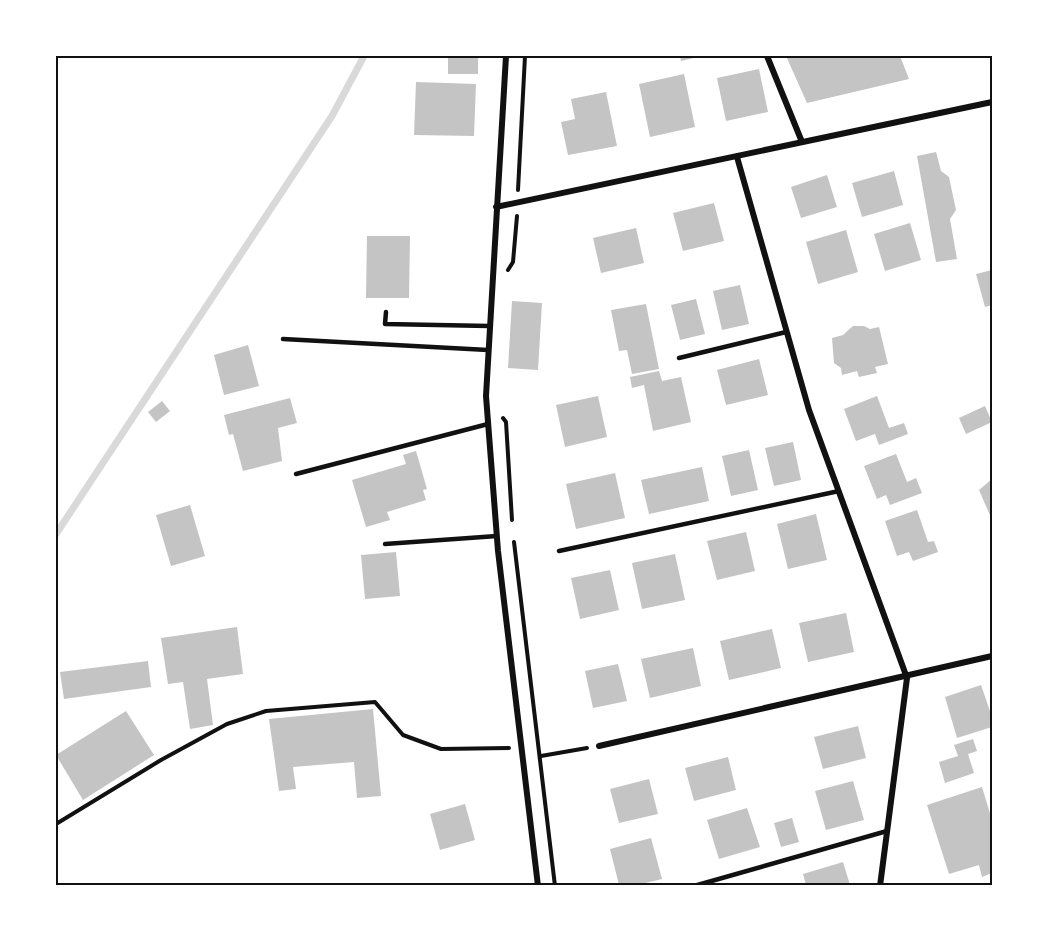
<svg xmlns="http://www.w3.org/2000/svg" width="1048" height="941" viewBox="0 0 1048 941" font-family="Figtree,sans-serif">
	<rect width="100%" height="100%" fill="#fff"/>
	<g fill="none" stroke-linecap="round" stroke-linejoin="round">
		<polyline stroke="#d9d9d9" stroke-width="7" points="56,534 332,116 364,56"/>
	</g>
	<g fill="#c4c4c4">
		<rect x="448" y="56" width="30" height="18"/>
		<polygon points="680,56 702,56 681,61"/>
		<polygon points="786,56 900,56 909,79 807,103"/>
		<polygon points="759,69 768,112 726,121 717,78"/>
		<polygon points="684,74 695,127 650,137 639,84"/>
		<polygon points="416,82 476,84 474,136 414,135"/>
		<polygon points="606,92 617,146 568,155 561,122 575,119 571,99"/>
		<polygon points="936,152 941,171 949,177 956,210 950,219 957,259 936,262 917,156"/>
		<polygon points="894,171 903,205 862,217 852,183"/>
		<polygon points="827,175 837,207 801,218 791,187"/>
		<polygon points="714,203 724,241 683,251 673,213"/>
		<polygon points="910,223 921,260 885,271 874,234"/>
		<polygon points="636,228 644,263 601,273 593,238"/>
		<polygon points="846,230 858,272 818,284 806,242"/>
		<polygon points="367,236 410,236 409,298 366,298"/>
		<polygon points="992,270 992,305 985,307 976,274"/>
		<polygon points="740,285 749,324 722,330 713,291"/>
		<polygon points="696,299 705,334 680,340 671,305"/>
		<polygon points="512,301 542,303 538,370 508,368"/>
		<polygon points="646,304 659,369 632,374 627,350 619,351 611,310"/>
		<polygon points="853,326 864,326 870,329 879,327 888,364 875,367 877,373 859,377 857,371 842,375 841,368 834,363 832,338 843,335"/>
		<polygon points="248,345 259,386 224,395 214,355"/>
		<polygon points="759,359 768,395 726,405 717,370"/>
		<polygon points="659,371 662,381 681,377 691,422 653,431 644,385 632,388 630,377"/>
		<polygon points="598,396 607,437 565,447 556,405"/>
		<polygon points="877,396 889,428 904,423 908,434 879,445 875,434 856,441 844,409"/>
		<polygon points="290,398 297,423 278,428 282,461 243,471 233,434 229,435 224,415"/>
		<polygon points="162,401 170,411 156,422 148,412"/>
		<polygon points="985,406 992,422 966,434 959,418"/>
		<polygon points="793,442 801,480 774,486 765,448"/>
		<polygon points="749,450 758,490 731,496 722,456"/>
		<polygon points="416,451 427,489 423,490 426,500 387,512 390,520 366,527 352,480 406,464 403,455"/>
		<polygon points="896,454 907,482 916,478 922,493 890,505 886,495 877,499 864,466"/>
		<polygon points="702,467 709,501 649,514 641,480"/>
		<polygon points="615,473 625,518 576,529 566,484"/>
		<polygon points="992,479 992,520 979,490"/>
		<polygon points="190,505 205,556 171,566 156,515"/>
		<polygon points="917,510 928,542 934,541 938,552 913,561 909,552 897,556 885,521"/>
		<polygon points="816,514 827,560 788,569 777,524"/>
		<polygon points="746,532 755,571 717,580 707,541"/>
		<polygon points="396,552 400,596 365,599 361,555"/>
		<polygon points="675,554 685,600 642,609 632,563"/>
		<polygon points="610,570 619,610 580,619 571,578"/>
		<polygon points="846,613 854,652 808,662 799,623"/>
		<polygon points="237,627 243,674 207,679 213,725 190,729 183,682 168,684 161,638"/>
		<polygon points="772,629 781,668 729,680 720,641"/>
		<polygon points="693,648 701,686 650,698 641,659"/>
		<polygon points="148,661 151,687 64,699 60,672"/>
		<polygon points="618,664 627,701 593,708 585,671"/>
		<polygon points="981,685 992,717 992,727 957,738 945,697"/>
		<polygon points="373,709 381,796 357,798 354,762 293,767 296,789 279,791 269,719"/>
		<polygon points="126,711 154,755 83,800 56,755"/>
		<polygon points="858,726 866,758 823,769 814,737"/>
		<polygon points="973,739 977,751 968,754 974,773 945,783 939,762 958,756 954,745"/>
		<polygon points="728,757 736,790 694,801 685,768"/>
		<polygon points="649,779 658,814 619,823 610,789"/>
		<polygon points="853,781 864,820 826,830 815,791"/>
		<polygon points="982,787 992,820 992,873 982,877 979,865 949,874 927,805"/>
		<polygon points="465,804 475,840 440,850 430,814"/>
		<polygon points="747,808 760,847 719,859 707,820"/>
		<polygon points="792,818 799,842 781,847 774,823"/>
		<polygon points="651,838 662,879 637,885 619,885 610,849"/>
		<polygon points="843,862 850,885 806,885 803,874"/>
	</g>
	<g fill="none" stroke-linecap="round" stroke-linejoin="round">
		<g stroke="#111" stroke-width="4">
			<polyline points="518,190 525,56"/>
			<polyline points="508,270 513,262 517,216"/>
			<polyline points="503,418 506,422 512,520"/>
			<polyline points="514,542 555,886"/>
			<polyline points="541,756 587,748"/>
			<polyline points="56,824 161,760 227,724 266,711 375,702 403,735 441,749 509,748"/>
		</g>
		<g stroke="#111" stroke-width="4.5">
			<polyline points="386,312 385,324 489,326"/>
			<polyline points="283,339 488,350"/>
			<polyline points="679,358 786,332"/>
			<polyline points="296,474 488,424"/>
			<polyline points="385,544 497,536"/>
			<polyline points="559,551 839,491"/>
			<polyline points="694,886 887,831"/>
		</g>
		<g stroke="#111" stroke-width="6">
			<polyline points="506,56 486,396 498,551 538,886"/>
			<polyline points="767,56 802,142"/>
			<polyline points="737,157 809,410 907,678 880,886"/>
			<polyline points="496,207 992,102"/>
			<polyline points="599,746 992,656"/>
		</g>
	</g>
	<rect width="1048" height="941" fill="none" stroke="#ffffff" stroke-width="114"/>
	<rect x="57" y="57" width="934" height="827" fill="none" stroke="#111" stroke-width="2"/>
</svg>
